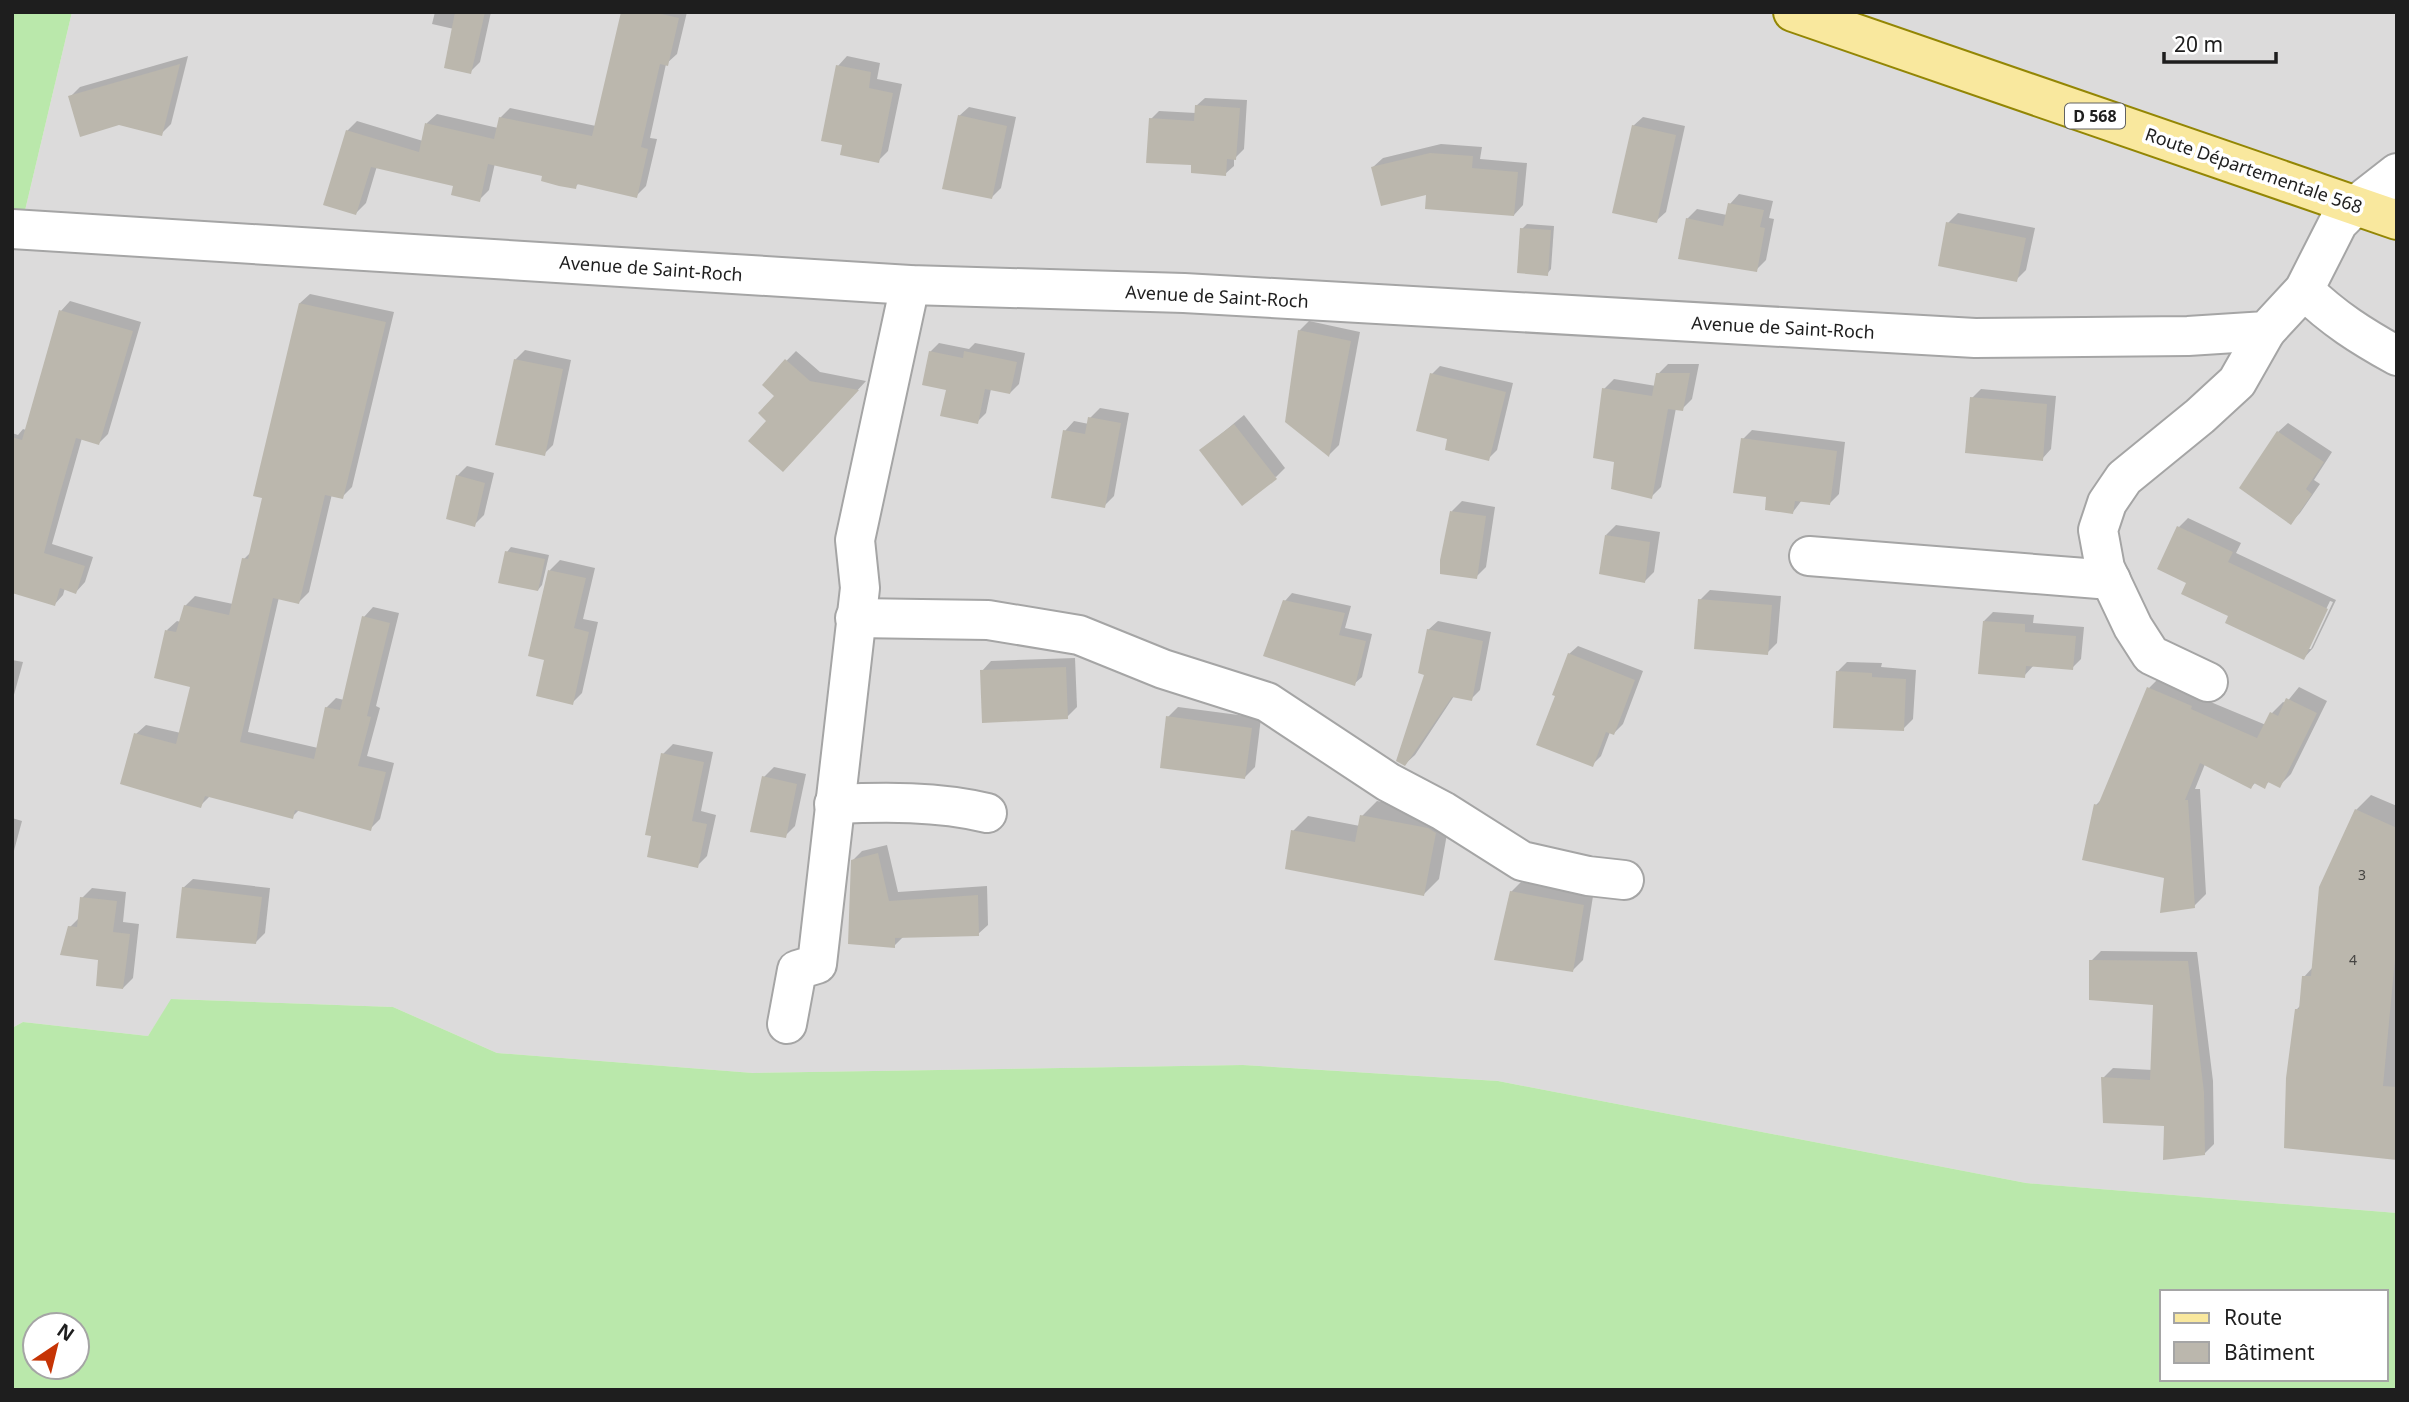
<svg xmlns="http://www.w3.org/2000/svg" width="2409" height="1402" viewBox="0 0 2409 1402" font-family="'Noto Sans',sans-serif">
	<rect width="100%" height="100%" fill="#eeede4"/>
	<polygon fill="#dcdbdb" points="72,12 2397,12 2397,1213 2026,1183 1498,1081 1243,1065 753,1073 497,1053 393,1007 172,999 148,1036 23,1022 12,1028 12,240 18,240"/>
	<g fill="#bae8ab" fill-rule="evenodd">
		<polygon points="12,12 72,12 18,240 12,240"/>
		<path d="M 171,999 L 393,1007 L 497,1053 L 753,1073 L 1243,1065 L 1498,1081 L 2026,1183 L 2397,1213 L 2397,1390 L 12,1390 L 12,1028 L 23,1022 L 148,1036 ZM 2162,1292 L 2386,1292 L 2386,1379 L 2162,1379 ZM 35,1325 L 77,1325 L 77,1367 L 35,1367 Z"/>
	</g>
	<g fill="#0003" fill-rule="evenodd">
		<polygon points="435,12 491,12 480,62 470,72 454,29 432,24"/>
		<polygon points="623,12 687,12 677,54 666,64 650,138 657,139 646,186 636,196 579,183 575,187 544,175 495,163 489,190 479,200 455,185 377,166 366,203 356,213 347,131 357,121 423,141 427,123 437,114 498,128 500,118 510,108 596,126"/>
		<polygon points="188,56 171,124 161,134 70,97 80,87"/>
		<polygon points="847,56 880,63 877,79 902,84 888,151 878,161 844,144 838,66"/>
		<polygon points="1205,98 1247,100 1244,149 1234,159 1234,166 1225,174 1193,164 1151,119 1159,111 1196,113 1196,106"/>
		<polygon points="969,107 1016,117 1001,188 992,197 959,116"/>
		<polygon points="1643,117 1685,126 1666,212 1656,221 1633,126"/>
		<polygon points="1441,144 1482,147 1480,159 1527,163 1523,205 1514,215 1428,193 1373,167 1383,158"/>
		<polygon points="1739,194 1773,201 1769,218 1774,219 1766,260 1756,270 1687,219 1697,209 1727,215 1730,204"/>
		<polygon points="1958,213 2035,228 2026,270 2016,280 1948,223"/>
		<polygon points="1527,224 1554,226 1551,269 1547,274 1522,229"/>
		<polygon points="310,294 394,312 352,487 342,497 332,494 309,592 299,602 279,597 248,732 318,748 326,708 336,698 344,700 364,617 373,607 399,613 376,706 380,708 367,756 394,763 380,819 370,829 300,809 292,817 210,796 200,806 136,734 146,725 181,733 193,685 167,630 177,621 181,622 185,606 195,596 233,604 244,559 251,552 264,496 300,303"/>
		<polygon points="70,301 141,322 108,434 99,443 82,438 52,544 93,557 85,582 76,592 65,588 63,595 54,605 12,591 12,433 18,435 23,429 26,430 61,311"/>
		<polygon points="1309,321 1360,332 1339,445 1329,455 1299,331"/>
		<polygon points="939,343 969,349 975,343 1025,353 1019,384 1010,393 991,389 986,413 977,422 948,389 930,352"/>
		<polygon points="525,350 571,360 553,445 544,454 515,360"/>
		<polygon points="796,351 820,372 866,381 793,460 768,421 777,396 764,384"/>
		<polygon points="1668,364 1699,364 1692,399 1682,409 1676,408 1661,487 1651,497 1616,461 1604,389 1614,379 1656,386 1658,374"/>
		<polygon points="1440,366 1513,383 1497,450 1488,459 1450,438 1432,374"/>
		<polygon points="1981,389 2056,396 2051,449 2042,459 1972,398"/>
		<polygon points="1100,408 1129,413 1114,496 1104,506 1065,431 1074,421 1089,424 1090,418"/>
		<polygon points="1244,415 1285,468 1276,477 1202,450"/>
		<polygon points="2288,423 2332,452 2314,480 2320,484 2300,513 2291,522 2242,488 2278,432"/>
		<polygon points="1752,430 1845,442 1839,494 1830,503 1802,500 1793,512 1768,495 1743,439"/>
		<polygon points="467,466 494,473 484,515 474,525 457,476"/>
		<polygon points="1462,501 1495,507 1486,567 1476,577 1452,511"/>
		<path d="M 2188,518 L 2241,543 L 2236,553 L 2336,600 L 2313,648 L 2304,658 L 2231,615 L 2189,582 L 2179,527 ZM 2330,601 L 2333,602 L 2311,649 L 2307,649 Z"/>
		<polygon points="1616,525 1660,532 1654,572 1644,582 1606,535"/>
		<polygon points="511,547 549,555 542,585 538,590 507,552"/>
		<polygon points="560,560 595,568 583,619 598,622 582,693 572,703 546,659 550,570"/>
		<polygon points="1710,590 1781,596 1777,643 1767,653 1700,600"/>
		<polygon points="1292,593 1351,606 1345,628 1372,634 1362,677 1354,684 1285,601"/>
		<polygon points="1993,612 2034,615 2033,623 2084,627 2081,659 2072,668 2034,665 2024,676 1984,621"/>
		<polygon points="1438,621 1491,632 1480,690 1471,699 1454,696 1415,755 1405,764 1427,673 1428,630"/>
		<polygon points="1578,646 1643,671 1623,724 1614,733 1610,732 1601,756 1592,765 1557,695 1569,654"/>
		<polygon points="1075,658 1077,707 1067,717 982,671 991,661"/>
		<polygon points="12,660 23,662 12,702"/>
		<polygon points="1847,662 1882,663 1881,667 1916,670 1913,719 1903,729 1837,672"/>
		<polygon points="2160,677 2201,698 2266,725 2272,713 2283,702 2286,703 2299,687 2327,701 2291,774 2279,786 2270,781 2264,786 2256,782 2251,787 2205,764 2195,789 2200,789 2206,894 2194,906 2096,805 2104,797 2149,688"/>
		<polygon points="1178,707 1261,718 1255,767 1245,777 1168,717"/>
		<polygon points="673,744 713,752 701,811 716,815 707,856 697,866 663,754"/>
		<polygon points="774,767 806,774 795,826 785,836 764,777"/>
		<polygon points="2371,795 2397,806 2397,1156 2296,1010 2302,1004 2304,977 2313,967 2356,810"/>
		<polygon points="1377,801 1443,813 1450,817 1439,879 1424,894 1293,831 1308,816 1360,826 1362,816"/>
		<polygon points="12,818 22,821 12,858"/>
		<polygon points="887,845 898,892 987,886 988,925 978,934 904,936 894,946 853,860 862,851"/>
		<polygon points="193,879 270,888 265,933 256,942 183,888"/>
		<polygon points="1521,882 1593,896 1583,960 1573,970 1511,892"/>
		<polygon points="92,888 126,892 123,922 139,924 133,978 123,988 100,958 70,927 79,918 82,898"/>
		<polygon points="2101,951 2197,952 2213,1081 2214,1144 2204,1154 2103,1078 2113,1068 2153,1070 2155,1004 2091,961"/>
	</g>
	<g fill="#bbb7ad">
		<polygon points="455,12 485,12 471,74 444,68"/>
		<polygon points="621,12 653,12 679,18 668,66 660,64 641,147 648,149 637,198 577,184 576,189 559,186 541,181 542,176 488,164 480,202 451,195 453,186 371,167 356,215 323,205 346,130 419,152 425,123 494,139 499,117 592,136"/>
		<polygon points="180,64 162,136 119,125 80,137 68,96"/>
		<polygon points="836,65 871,72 869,88 893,93 879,163 840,155 842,145 821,141"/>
		<polygon points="1195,105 1240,108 1236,160 1227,159 1226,176 1191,173 1191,165 1146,163 1149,118 1194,121"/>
		<polygon points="958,115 1007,126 992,199 942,189"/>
		<polygon points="1632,125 1676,135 1657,223 1612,213"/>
		<polygon points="1430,153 1473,156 1472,168 1518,172 1514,216 1425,209 1426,195 1381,206 1371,167"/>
		<polygon points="1728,203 1764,210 1760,227 1765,228 1757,272 1678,259 1686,218 1723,226"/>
		<polygon points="1946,222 2026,238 2017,282 1938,266"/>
		<polygon points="1520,228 1551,230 1548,276 1517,273"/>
		<polygon points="299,303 386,322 343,499 325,495 299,604 273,598 240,742 314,759 325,707 340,710 362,616 390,623 367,716 371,717 358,766 386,772 371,831 295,810 293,819 205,796 201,808 120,784 134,733 176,744 190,687 154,678 165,630 176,632 184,605 229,615 242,558 248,559 262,498 253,496"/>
		<polygon points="59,310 133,331 99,445 76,438 58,500 44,553 85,566 76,594 60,588 55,606 12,593 12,437 22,440"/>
		<polygon points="1298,330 1351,341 1329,457 1285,422"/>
		<polygon points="929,351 963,358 964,351 1017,362 1010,394 985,389 978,424 940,416 946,390 922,385"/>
		<polygon points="514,359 563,369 545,456 495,445"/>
		<polygon points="785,359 810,381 859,390 783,472 748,441 766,421 758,413 774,396 762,385"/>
		<polygon points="1430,373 1506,392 1489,461 1445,450 1447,439 1416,431"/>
		<polygon points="1656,373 1690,373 1683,411 1668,409 1652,499 1611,489 1614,462 1593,458 1602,388 1652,396"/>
		<polygon points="1970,397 2047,404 2043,461 1965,453"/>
		<polygon points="1088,417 1121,423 1105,508 1051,498 1063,430 1085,434"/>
		<polygon points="1234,424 1277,479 1242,506 1199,450"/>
		<polygon points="2277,431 2324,462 2306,489 2312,494 2291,525 2239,488"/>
		<polygon points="1741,438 1837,451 1830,505 1795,501 1793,514 1765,510 1766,497 1733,493"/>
		<polygon points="456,475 485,483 475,527 446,519"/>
		<polygon points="1450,511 1486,516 1477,579 1440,574 1440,560"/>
		<polygon points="2177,526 2233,552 2228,562 2328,609 2304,660 2225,623 2228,616 2181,594 2186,583 2157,569"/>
		<polygon points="1605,535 1650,542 1645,583 1599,574"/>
		<polygon points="505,551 545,559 538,591 498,583"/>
		<polygon points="548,570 586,578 574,628 589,632 573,705 536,696 544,660 528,656"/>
		<polygon points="1698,599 1772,605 1768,655 1694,649"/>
		<polygon points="1283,600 1345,613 1339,635 1366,641 1355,686 1263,656"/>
		<polygon points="1983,621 2025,624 2025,632 2076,636 2073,670 2026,666 2025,678 1978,674"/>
		<polygon points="1427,629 1483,641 1472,701 1452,697 1405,766 1396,761 1424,675 1418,673"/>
		<polygon points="1568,653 1635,680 1614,735 1606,732 1593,767 1536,745 1555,696 1552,695"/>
		<polygon points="1066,667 1068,719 982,723 980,670"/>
		<polygon points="1836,671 1872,673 1872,677 1906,679 1904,731 1833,728"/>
		<polygon points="2147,687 2192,706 2191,709 2257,738 2270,712 2278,716 2286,698 2317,713 2280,788 2268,782 2265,789 2254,783 2251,789 2200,763 2185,800 2188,800 2195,908 2160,913 2164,878 2082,860 2094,804 2098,805"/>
		<polygon points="1166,716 1252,728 1245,779 1160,768"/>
		<polygon points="661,753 704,762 692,821 707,824 698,868 647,857 651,836 645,835"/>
		<polygon points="762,776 797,784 786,838 750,832"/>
		<polygon points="2355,809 2397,828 2397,938 2383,1086 2397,1087 2397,1160 2284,1148 2286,1078 2295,1009 2299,1009 2302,976 2311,976 2319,887"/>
		<polygon points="1360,815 1428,828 1436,833 1424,896 1285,869 1291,830 1355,842"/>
		<polygon points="878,853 889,901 978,895 979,936 895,938 895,948 848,944 851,860"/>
		<polygon points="182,887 262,897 256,944 176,938"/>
		<polygon points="1510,891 1584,905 1573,972 1494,960"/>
		<polygon points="80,897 117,901 113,932 130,934 123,989 96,986 98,960 60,955 68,926 77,927"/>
		<polygon points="2089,960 2188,961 2204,1092 2205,1155 2163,1160 2164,1126 2103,1123 2101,1077 2150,1080 2153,1005 2089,1000"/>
	</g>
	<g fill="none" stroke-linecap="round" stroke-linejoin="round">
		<defs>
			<g id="minor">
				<polyline points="12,229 910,285 1184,293 1975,338 2188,336 2266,331 2304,290 2338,223 2356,205 2397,173"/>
				<path d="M 2304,290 C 2334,319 2361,336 2397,356"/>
				<polyline points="1809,556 2111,580"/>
				<polyline points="855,618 988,620 1079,635 1163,669 1267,702 1388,782 1443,811 1522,861 1588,876 1624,880"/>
				<polyline points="2208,682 2151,655 2133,627 2105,568 2098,530 2107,503 2124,478 2200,416 2237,382 2266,331"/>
				<path d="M 834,804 C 885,802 937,801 987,813"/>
				<polyline points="787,1024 797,970 817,964 860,588 855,540 910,285"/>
			</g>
			<polyline id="major" points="1793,12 2397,220"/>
		</defs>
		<use href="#minor" stroke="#a5a5a5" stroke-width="42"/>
		<use href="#major" stroke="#938604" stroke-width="42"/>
		<use href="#minor" stroke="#fff" stroke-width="38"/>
		<use href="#major" stroke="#f9e89e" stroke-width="38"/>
	</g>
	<g text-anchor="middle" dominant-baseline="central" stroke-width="7" stroke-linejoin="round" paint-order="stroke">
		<g font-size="14" fill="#454442">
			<text x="2362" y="874">3</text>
			<text x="2353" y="959">4</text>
		</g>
		<rect fill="#fff" stroke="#626262" stroke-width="2" x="2065" y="103.5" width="60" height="25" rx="5"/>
		<g font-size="16" font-weight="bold" fill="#1e1e1e">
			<text x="2095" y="116">D 568</text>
		</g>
		<g font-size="18" fill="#1e1e1e" stroke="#fff">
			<text transform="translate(2254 170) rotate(19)">Route Départementale 568</text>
			<text transform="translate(651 268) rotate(4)">Avenue de Saint-Roch</text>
			<text transform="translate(1217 296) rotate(3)">Avenue de Saint-Roch</text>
			<text transform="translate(1783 327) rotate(3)">Avenue de Saint-Roch</text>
		</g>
	</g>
	<rect width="2409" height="1402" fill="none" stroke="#1e1e1e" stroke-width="28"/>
	<rect x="2160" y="1290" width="228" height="91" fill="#ffffff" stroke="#a5a5a5" stroke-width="2"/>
	<rect x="2174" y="1313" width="35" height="10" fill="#f9e89e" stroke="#a5a5a5" stroke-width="2"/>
	<text x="2224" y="1325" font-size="21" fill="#1e1e1e">Route</text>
	<rect x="2174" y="1342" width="35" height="21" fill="#bbb7ad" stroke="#a5a5a5" stroke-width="2"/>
	<text x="2224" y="1360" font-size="21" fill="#1e1e1e">Bâtiment</text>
	<g transform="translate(56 1346) rotate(35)"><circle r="33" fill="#ffffff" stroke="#a5a5a5" stroke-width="2"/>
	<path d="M0-5L12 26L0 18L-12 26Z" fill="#c63405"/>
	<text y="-10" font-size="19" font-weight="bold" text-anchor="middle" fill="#1e1e1e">N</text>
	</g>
	<path d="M2164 52v10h112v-10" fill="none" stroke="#1e1e1e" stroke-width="3.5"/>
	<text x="2174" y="52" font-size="21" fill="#1e1e1e" stroke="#ffffff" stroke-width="5" paint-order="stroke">20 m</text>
</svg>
